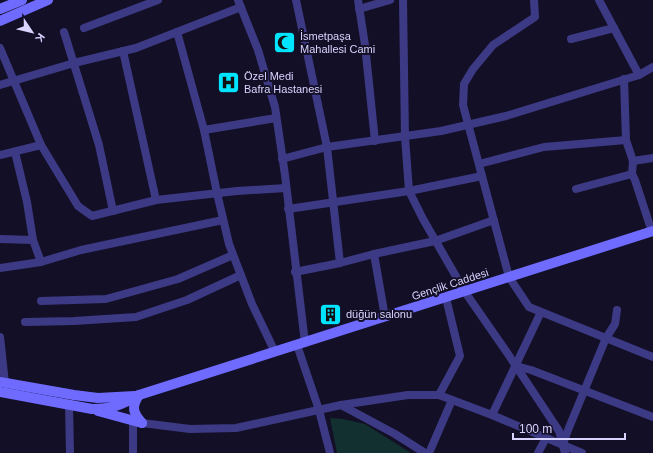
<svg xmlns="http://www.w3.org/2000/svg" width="653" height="453" viewBox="0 0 653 453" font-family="Helvetica,sans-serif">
	<rect width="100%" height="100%" fill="#130f26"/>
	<polygon fill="#12302f" points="330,418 343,419 365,424 411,453 337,453"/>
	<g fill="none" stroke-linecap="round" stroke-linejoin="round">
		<g stroke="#3d3a85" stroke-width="8">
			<polyline points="238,0 258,50 275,107 285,175 305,343"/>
			<polyline points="296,0 327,147 340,263"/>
			<polyline points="358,0 365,45 375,141"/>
			<polyline points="403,0 405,137 409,191 423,219 465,292 508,354 559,431 565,453"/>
			<polyline points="534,0 535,17 493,45 473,69 464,84 463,105 509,277 529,307 653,357"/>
			<polyline points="599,0 639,75"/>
			<polyline points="359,9 390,0"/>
			<polyline points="84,28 158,0"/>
			<polyline points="64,32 99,145 113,211"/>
			<polyline points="177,32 204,130 217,193 229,244 252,304 275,352"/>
			<polyline points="571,39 614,28"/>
			<polyline points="0,48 41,145 78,206 92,216 156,200 237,191 286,188"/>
			<polyline points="123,51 156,200"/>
			<polyline points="624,79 626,140 633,161 632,174 635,180 652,232"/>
			<polyline points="0,85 74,63 136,48 241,7"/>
			<polyline points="204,130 276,118"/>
			<polyline points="15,152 27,202 33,240"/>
			<polyline points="0,155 41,145"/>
			<polyline points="282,159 327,147 441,131 506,116 639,75 653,67"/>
			<polyline points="633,161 653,158"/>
			<polyline points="479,164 544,147 626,140"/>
			<polyline points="576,189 632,174"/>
			<polyline points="288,209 409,191 482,176"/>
			<polyline points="0,239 33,240 41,262"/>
			<polyline points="374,254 385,317"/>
			<polyline points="0,268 41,262 81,250 223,220"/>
			<polyline points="295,272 340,263 374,254 435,241 494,220"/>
			<polyline points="41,301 106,299 178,279 233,255"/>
			<polyline points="25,322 74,321 136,317 187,300 241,275"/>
			<polyline points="0,337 5,383"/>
			<polyline points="297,345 319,410 330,453"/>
			<polyline points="516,366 531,370 653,417"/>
			<polyline points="439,395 460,356 446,298"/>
			<polyline points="69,405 70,453"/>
			<polyline points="341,405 395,434 425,453"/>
			<polyline points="492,415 541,312"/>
			<polyline points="133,421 133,453"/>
			<polyline points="142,423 190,429 236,428 341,405 408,395 439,395 492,415 582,453"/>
			<polyline points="563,444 568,430 606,338 615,324 617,310"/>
			<polyline points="429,453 452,400"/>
			<polyline points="538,453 546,438"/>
		</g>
		<g stroke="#6f6bff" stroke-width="10">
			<polyline points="0,9 22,0"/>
			<polyline points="0,21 48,0"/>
			<polyline points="0,382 74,395 98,398 135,396"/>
			<path d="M 0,392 L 92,409 C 111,409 122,405 139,395 L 653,231"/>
			<path d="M 139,395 C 131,407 133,413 142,423"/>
			<polyline points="98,411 142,423"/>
		</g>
	</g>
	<defs>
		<symbol id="mosque-square" viewBox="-11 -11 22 22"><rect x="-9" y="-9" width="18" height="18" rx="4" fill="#00e5ff" stroke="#130f26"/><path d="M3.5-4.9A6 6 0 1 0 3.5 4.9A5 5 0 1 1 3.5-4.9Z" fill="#111"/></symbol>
		<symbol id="hospital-square" viewBox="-11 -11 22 22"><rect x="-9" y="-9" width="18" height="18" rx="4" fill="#00e5ff" stroke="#130f26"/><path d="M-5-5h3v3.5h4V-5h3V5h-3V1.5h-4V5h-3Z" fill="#111"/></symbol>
		<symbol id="building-square" viewBox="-11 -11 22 22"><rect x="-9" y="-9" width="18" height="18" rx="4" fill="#00e5ff" stroke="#130f26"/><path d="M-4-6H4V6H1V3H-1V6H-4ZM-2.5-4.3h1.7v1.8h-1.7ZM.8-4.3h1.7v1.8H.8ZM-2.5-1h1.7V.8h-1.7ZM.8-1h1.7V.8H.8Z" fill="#111"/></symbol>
	</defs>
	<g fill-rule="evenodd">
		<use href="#mosque-square" x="272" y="30" width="25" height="25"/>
		<use href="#hospital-square" x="216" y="70" width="25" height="25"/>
		<use href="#building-square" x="318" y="302" width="25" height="25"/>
	</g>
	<g text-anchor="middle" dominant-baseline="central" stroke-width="4" stroke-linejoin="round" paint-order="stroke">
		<g font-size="11" fill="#d9d4ff" stroke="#130f26" text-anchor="start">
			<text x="300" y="36">İsmetpaşa<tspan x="300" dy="13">Mahallesi Cami</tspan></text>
			<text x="244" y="76">Özel Medi<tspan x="244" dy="13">Bafra Hastanesi</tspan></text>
			<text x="346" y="314">düğün salonu</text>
		</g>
		<g font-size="11" fill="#d9d4ff" stroke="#130f26">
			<text transform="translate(450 284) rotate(-18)">Gençlik Caddesi</text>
		</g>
	</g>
	<g transform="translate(32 32) rotate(125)" stroke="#130f26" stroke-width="3" paint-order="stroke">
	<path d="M0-3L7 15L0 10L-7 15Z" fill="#d9d4ff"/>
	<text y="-6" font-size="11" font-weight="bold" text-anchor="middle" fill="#d9d4ff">K</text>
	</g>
	<path d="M513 433v6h112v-6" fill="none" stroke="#d9d4ff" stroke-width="2"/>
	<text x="519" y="433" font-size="12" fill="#d9d4ff" stroke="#130f26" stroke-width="3" paint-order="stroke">100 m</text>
</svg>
